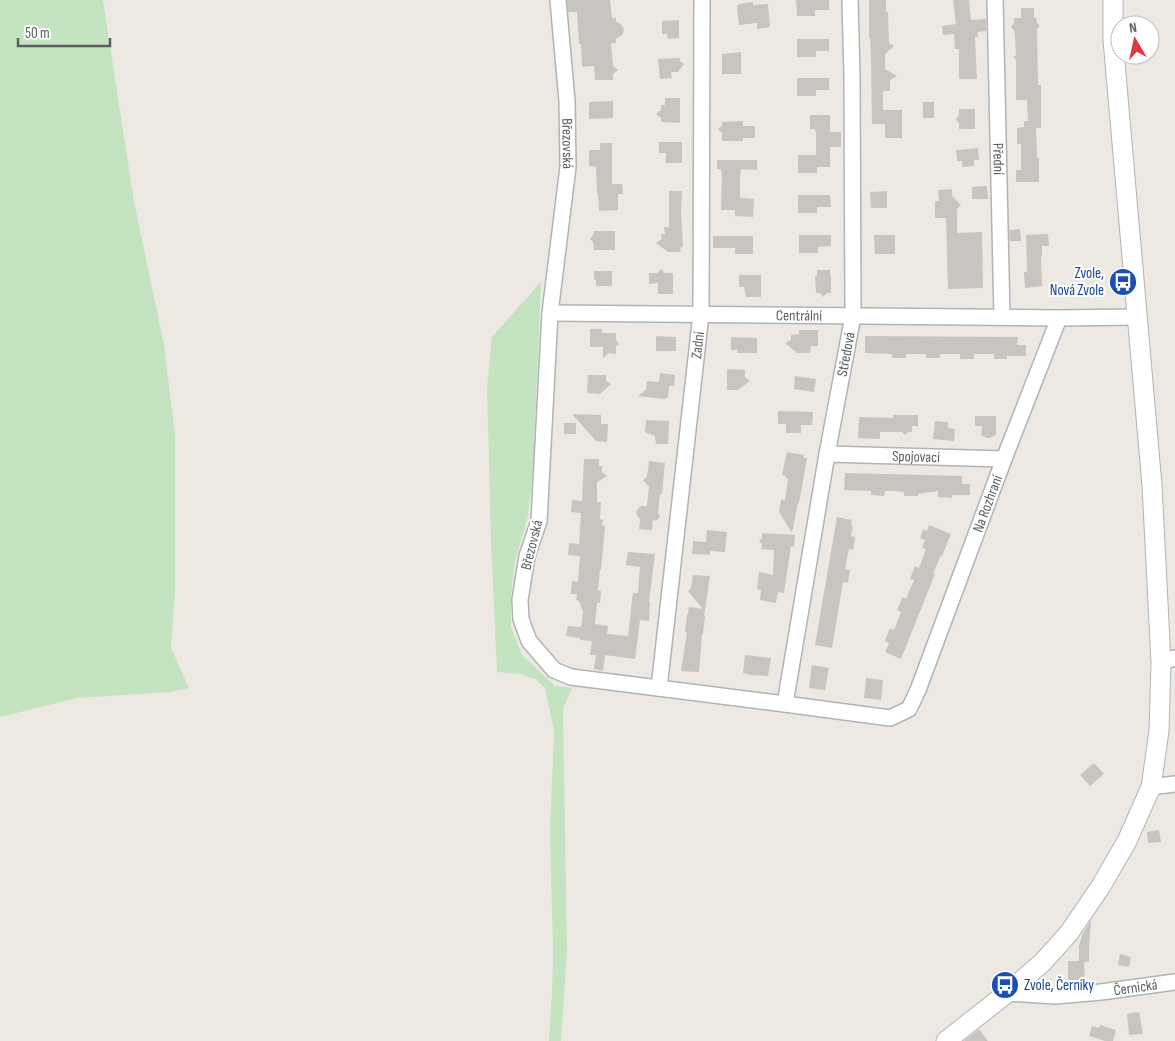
<svg xmlns="http://www.w3.org/2000/svg" width="1175" height="1041" viewBox="0 0 1175 1041" font-family="'Sofia Sans Condensed',sans-serif">
	<rect width="100%" height="100%" fill="#ede9e2"/>
	<g fill="#c4e3c0">
		<polygon points="0,0 103,0 134,202 164,345 175,434 175,593 171,648 189,688 170,692 77,698 0,717"/>
		<polygon points="541,282 533,472 528,516 515,561 511,596 511,627 522,655 555,686 572,688 563,709 567,951 561,1041 549,1041 552,993 553,953 550,831 554,731 545,688 535,679 521,674 497,672 491,542 487,387 492,337"/>
	</g>
	<g fill="#c8c4bf">
		<polygon points="567,0 610,0 612,18 616,18 616,22 621,24 624,30 622,35 616,39 616,43 611,43 613,66 618,70 613,74 613,80 595,80 594,66 582,67 581,44 579,44 577,12 568,12"/>
		<polygon points="796,0 829,0 829,10 815,10 815,16 797,16"/>
		<polygon points="869,0 886,0 886,12 888,12 889,43 894,46 885,54 885,69 897,76 890,80 890,91 883,91 883,110 902,110 902,138 885,138 885,124 872,124 871,56 870,38 869,38"/>
		<polygon points="953,0 969,0 971,20 986,19 986,31 977,32 978,37 975,37 977,79 959,79 959,49 955,49 954,34 943,35 942,26 956,24"/>
		<polygon points="753,2 753,5 768,4 770,27 757,29 757,23 739,25 737,6 739,5 739,4"/>
		<polygon points="1021,8 1034,8 1034,18 1036,18 1037,23 1040,26 1037,29 1038,85 1041,85 1041,128 1036,128 1037,158 1039,158 1039,182 1016,182 1016,170 1021,170 1021,144 1017,144 1017,128 1024,127 1024,121 1028,121 1027,100 1016,100 1016,60 1013,57 1016,55 1015,35 1014,30 1011,27 1014,23 1014,18 1021,18"/>
		<polygon points="679,20 679,38 668,39 667,34 662,34 662,21"/>
		<polygon points="797,39 829,39 829,51 816,51 816,57 797,57"/>
		<polygon points="741,52 741,74 722,74 722,54"/>
		<polygon points="680,58 680,61 684,64 678,72 671,72 672,78 660,79 658,59"/>
		<polygon points="797,78 829,78 829,90 816,90 816,96 797,96"/>
		<polygon points="665,98 680,98 680,123 661,122 661,118 656,114 661,110 661,105 665,105"/>
		<polygon points="613,101 613,118 589,119 589,102"/>
		<rect x="923" y="102" width="11" height="16"/>
		<polygon points="959,109 975,109 975,129 959,129 959,123 956,119 959,115"/>
		<polygon points="810,115 830,115 830,132 841,132 841,147 830,147 830,167 817,167 817,173 798,173 798,155 816,155 816,133 815,129 810,129"/>
		<polygon points="743,121 743,126 755,126 755,138 743,138 743,141 722,141 722,133 718,129 722,126 722,122"/>
		<polygon points="659,142 682,142 682,163 666,163 666,153 659,153"/>
		<polygon points="600,143 612,143 612,184 622,184 623,194 618,194 618,210 599,211 598,194 597,194 596,167 589,166 589,150 600,150"/>
		<polygon points="978,148 979,160 974,160 974,166 962,167 962,161 957,161 956,150"/>
		<polygon points="717,160 757,160 757,170 741,169 740,176 740,198 754,199 753,217 735,216 735,210 721,210 722,176 721,169 717,169"/>
		<polygon points="987,186 988,199 972,199 972,187"/>
		<polygon points="952,189 952,196 961,205 957,209 957,233 982,232 983,288 948,289 946,218 935,218 935,201 939,201 938,190"/>
		<polygon points="669,191 682,191 681,213 683,246 680,248 681,252 668,252 656,243 662,239 661,234 665,234 664,227 669,227"/>
		<polygon points="887,191 887,208 871,208 870,192"/>
		<polygon points="798,195 830,195 831,207 817,207 817,213 798,213"/>
		<polygon points="1020,229 1021,241 1010,241 1009,230"/>
		<polygon points="594,231 615,231 615,250 594,250 593,242 590,239 593,235"/>
		<polygon points="1048,234 1049,246 1042,246 1042,256 1041,256 1042,286 1025,288 1024,272 1027,272 1026,235"/>
		<polygon points="799,235 831,235 831,246 818,247 818,253 799,253"/>
		<polygon points="874,235 895,235 895,254 875,254"/>
		<polygon points="713,236 753,236 753,254 735,254 735,248 713,248"/>
		<polygon points="661,269 665,273 673,273 673,294 658,294 658,283 649,284 649,273 657,273"/>
		<polygon points="817,270 830,270 830,276 831,276 831,293 827,293 823,297 820,293 816,293 815,276 817,276"/>
		<polygon points="594,271 612,271 612,286 596,286 596,280 594,279"/>
		<polygon points="739,275 761,275 761,297 746,297 744,287 739,287"/>
		<polygon points="590,329 602,329 602,333 616,333 616,340 619,344 616,346 616,354 609,353 603,358 603,347 590,347"/>
		<polygon points="799,330 818,330 818,346 811,346 810,353 797,353 785,343 791,340 791,335 799,334"/>
		<polygon points="656,336 676,337 676,351 656,351"/>
		<polygon points="865,336 1018,337 1017,345 1026,345 1026,356 1007,356 1007,359 994,359 994,354 974,354 974,359 960,359 960,354 940,354 940,358 926,358 926,354 906,354 906,358 892,358 892,354 865,353"/>
		<polygon points="731,337 757,338 757,353 737,353 738,350 731,350"/>
		<polygon points="727,369 745,370 745,377 750,381 738,390 727,390"/>
		<polygon points="660,373 675,375 674,386 669,386 668,397 665,399 638,396 646,390 647,381 659,382"/>
		<polygon points="588,375 606,375 606,381 611,384 600,394 587,393"/>
		<polygon points="795,376 816,379 814,392 794,389"/>
		<polygon points="778,411 813,412 812,425 801,425 801,433 786,433 786,424 778,424"/>
		<polygon points="572,414 601,415 601,424 608,424 607,442 596,441"/>
		<polygon points="893,415 918,415 918,426 912,426 912,432 908,432 905,435 902,432 880,432 880,439 858,438 859,417 893,418"/>
		<polygon points="975,416 996,416 996,435 990,438 987,438 981,435 982,426 975,426"/>
		<polygon points="646,420 669,421 668,444 656,444 655,436 645,432"/>
		<polygon points="935,421 948,422 948,428 955,429 954,441 933,439"/>
		<rect x="564" y="423" width="12" height="11"/>
		<polygon points="787,452 804,455 804,458 807,458 799,503 798,503 792,533 779,512 781,500 785,500 788,479 786,478 786,476 782,475"/>
		<polygon points="584,459 599,459 599,466 602,466 602,472 607,476 597,482 597,502 601,502 600,519 603,520 602,525 605,526 601,570 600,570 598,590 601,591 600,603 597,603 595,624 608,626 607,634 628,636 632,600 633,593 638,593 640,567 626,565 628,552 655,554 649,602 650,602 649,621 640,620 635,659 605,655 603,671 594,669 596,655 590,655 592,641 580,640 580,638 566,636 568,626 581,627 583,612 579,601 576,600 577,594 571,594 572,581 578,582 580,556 568,555 569,543 579,544 581,513 571,512 572,500 582,501"/>
		<polygon points="649,461 665,463 662,494 660,494 658,513 660,517 656,521 653,520 652,530 639,529 640,519 636,514 637,510 641,506 647,506 649,487 643,480 647,477"/>
		<polygon points="845,473 962,476 962,484 970,484 970,495 952,495 952,498 938,497 938,491 918,494 918,496 904,496 904,492 895,491 885,491 884,496 871,495 871,491 844,490"/>
		<polygon points="837,517 852,520 851,525 853,526 851,536 855,537 853,550 849,549 845,569 850,570 848,583 843,582 832,648 815,645"/>
		<polygon points="929,525 951,534 942,556 941,555 937,564 933,574 935,574 901,659 885,652 889,643 885,641 890,628 894,630 901,612 897,610 900,604 902,597 906,599 914,580 910,579 915,566 919,568 926,549 922,548 925,540 920,538 923,529 927,531"/>
		<polygon points="707,530 727,532 725,552 710,551 710,555 692,554 693,541 706,542"/>
		<polygon points="762,533 795,535 794,547 791,546 784,593 778,592 776,603 760,600 761,590 757,589 759,572 773,575 774,550 761,549 762,544 759,541 762,538"/>
		<polygon points="693,575 710,576 704,616 705,616 703,634 702,634 699,672 681,671 687,632 685,632 687,614 688,614 689,607 703,609 688,591 691,588"/>
		<polygon points="745,655 771,658 768,676 749,675 748,674 743,673"/>
		<polygon points="812,665 829,668 825,690 809,688"/>
		<polygon points="866,678 883,680 881,700 864,698"/>
		<polygon points="1094,763 1104,774 1090,786 1080,775"/>
		<polygon points="1159,830 1161,842 1148,843 1147,832"/>
		<polygon points="1090,922 1091,922 1089,945 1089,962 1084,962 1085,982 1068,983 1068,961 1079,961 1079,945 1083,933"/>
		<polygon points="1120,954 1131,957 1129,967 1118,965"/>
		<polygon points="1139,1012 1143,1034 1129,1035 1127,1014"/>
		<polygon points="1100,1025 1116,1030 1113,1041 1105,1041 1089,1036 1092,1026 1099,1028"/>
		<polygon points="979,1029 988,1041 964,1041"/>
	</g>
	<g fill="none" stroke-linecap="round" stroke-linejoin="round">
		<defs>
			<g id="minor">
				<path id="s1" d="M 558,0 L 567,101 L 568,167 L 550,313 L 539,521 L 527,556 L 520,600 L 521,619 L 529,641 L 554,670 L 571,677 L 785,704 L 890,718 L 909,709 L 918,690 L 1004,459 L 1059,318"/>
				<path id="s2" d="M 995,0 L 1002,317"/>
				<path id="s3" d="M 550,313 L 1059,318 L 1137,317"/>
				<path id="s4" d="M 827,454 L 1004,459"/>
				<polyline points="1161,662 1175,658"/>
				<path id="s5" d="M 659,688 L 701,314 L 702,0"/>
				<path id="s6" d="M 785,704 L 827,454 L 853,316 L 852,75 L 850,0"/>
				<polyline points="1151,787 1175,784"/>
				<path id="s7" d="M 1007,993 L 1055,996 L 1101,992 L 1175,982"/>
			</g>
			<polyline id="tertiary" points="946,1041 1007,993 1042,963 1069,933 1101,886 1127,841 1151,787 1159,731 1161,662 1152,485 1113,40 1113,0"/>
		</defs>
		<use href="#minor" stroke="#b0b4b7" stroke-width="18"/>
		<use href="#tertiary" stroke="#b0b4b7" stroke-width="21"/>
		<use href="#minor" stroke="#fff" stroke-width="15"/>
		<use href="#tertiary" stroke="#fff" stroke-width="19"/>
	</g>
	<defs>
		<symbol id="bus-disc" viewBox="-11 -11 22 22"><circle r="9.5" fill="#1a4fb4" stroke="#fff"/><path d="M-5-6H5V4H4V6H2V4H-2V6H-4V4H-5ZM-3.5-4V0h7V-4ZM-3.5 1.2v1.5H-2V1.2ZM2 1.2v1.5H3.5V1.2Z" fill="#fff"/></symbol>
	</defs>
	<g fill-rule="evenodd">
		<use href="#bus-disc" x="1107" y="266" width="32" height="32"/>
		<use href="#bus-disc" x="989" y="969" width="32" height="32"/>
	</g>
	<g text-anchor="middle" dominant-baseline="central" stroke-width="4" stroke-linejoin="round" paint-order="stroke">
		<g font-size="15" fill="#5b5f62" stroke="#fff">
			<text stroke="none"><textPath href="#s1" startOffset="144">Březovská</textPath></text>
			<text stroke="none"><textPath href="#s2" startOffset="159">Přední</textPath></text>
			<text stroke="none"><textPath href="#s3" startOffset="249">Centrální</textPath></text>
			<text stroke="none"><textPath href="#s5" startOffset="345">Zadní</textPath></text>
			<text stroke="none"><textPath href="#s6" startOffset="355">Středová</textPath></text>
			<text stroke="none"><textPath href="#s4" startOffset="89">Spojovací</textPath></text>
			<text stroke="none"><textPath href="#s1" startOffset="1266">Na Rozhraní</textPath></text>
			<text transform="translate(532 545) rotate(-76)">Březovská</text>
			<text stroke="none"><textPath href="#s7" startOffset="129">Černická</textPath></text>
		</g>
		<g font-size="15" fill="#164399" stroke="#fff" text-anchor="end">
			<text x="1104" y="273">Zvole,<tspan x="1104" dy="17">Nová Zvole</tspan></text>
			<text x="1024" y="985" text-anchor="start">Zvole, Černíky</text>
		</g>
	</g>
	<g transform="translate(1135 40) rotate(351)"><circle r="24" fill="#ffffff" stroke="#bdbfc0"/>
	<path d="M0-4L9 19L0 12L-9 19Z" fill="#df373d"/>
	<text y="-8" font-size="14" font-weight="bold" text-anchor="middle" fill="#5b5f62">N</text>
	</g>
	<path d="M18 38v8h92v-8" fill="none" stroke="#5b5f62" stroke-width="2.5"/>
	<text x="25" y="38" font-size="15" fill="#5b5f62" stroke="#ffffff" stroke-width="4" paint-order="stroke">50 m</text>
</svg>
